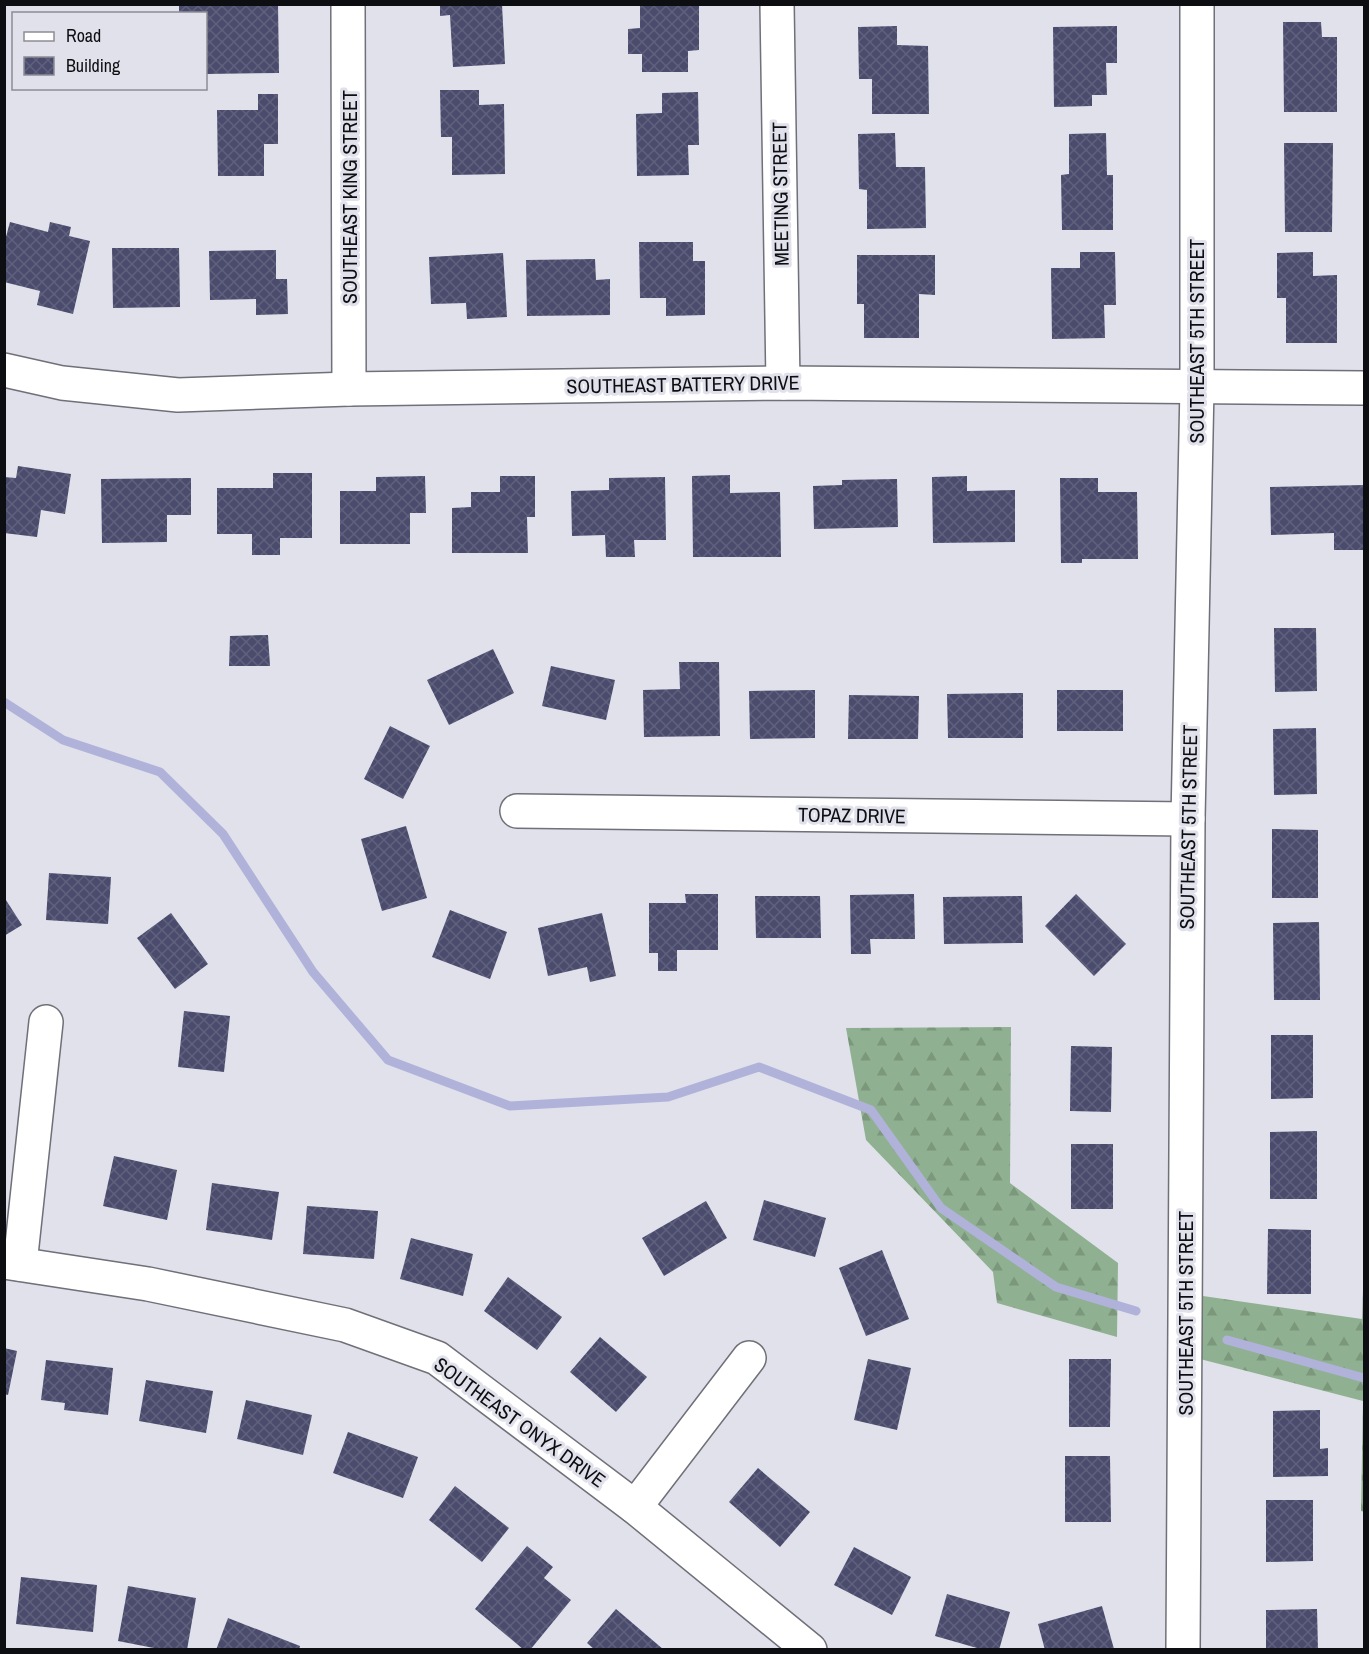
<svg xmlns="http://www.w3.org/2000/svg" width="1369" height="1654" viewBox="0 0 1369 1654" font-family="'Archivo Narrow',sans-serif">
	<defs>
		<pattern id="forest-firs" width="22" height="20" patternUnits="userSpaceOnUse" patternTransform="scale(1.5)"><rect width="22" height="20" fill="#90b191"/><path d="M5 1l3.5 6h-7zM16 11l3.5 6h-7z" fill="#7b977c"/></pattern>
		<pattern id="building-cross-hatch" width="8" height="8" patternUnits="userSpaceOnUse" patternTransform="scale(1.5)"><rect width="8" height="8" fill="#4a4b6d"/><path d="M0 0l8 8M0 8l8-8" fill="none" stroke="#60617c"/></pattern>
	</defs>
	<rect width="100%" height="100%" fill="#e0e1eb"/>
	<g fill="url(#forest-firs)">
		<polygon points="1011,1027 1010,1183 1118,1263 1117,1337 997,1303 993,1272 866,1140 846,1028"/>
		<polygon points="1364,1261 1364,1512 1361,1511 1363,1401 1200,1359 1203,1296 1362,1319"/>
	</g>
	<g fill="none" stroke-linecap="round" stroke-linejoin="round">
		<g stroke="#b0b2da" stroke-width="9">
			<polyline points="4,702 63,740 160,772 223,834 313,972 388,1060 510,1106 668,1097 759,1067 871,1110 941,1208 1056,1287 1136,1311"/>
			<polyline points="1227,1340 1364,1378"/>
		</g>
	</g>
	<g fill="url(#building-cross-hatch)">
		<polygon points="179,4 278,4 279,73 206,74 206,14 179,14"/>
		<polygon points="440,4 502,4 505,64 453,67 450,15 440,16"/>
		<polygon points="640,4 699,4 699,50 688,51 688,72 642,72 642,54 628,54 628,29 640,28"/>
		<polygon points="1283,22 1321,22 1322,37 1337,37 1337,112 1284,112"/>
		<polygon points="897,26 897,45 928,46 929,114 872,114 872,79 859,79 858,27"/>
		<polygon points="1117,26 1117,63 1106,63 1107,95 1092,95 1092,106 1054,107 1053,27"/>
		<polygon points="440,90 479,90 479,105 504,104 505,174 452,175 452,137 441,137"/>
		<polygon points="698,92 699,145 688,145 689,175 637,176 636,114 662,113 662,93"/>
		<polygon points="258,94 278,94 278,144 264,144 264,176 218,176 217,110 258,110"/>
		<polygon points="895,133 896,167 925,167 926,228 867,229 867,190 859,189 858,134"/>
		<polygon points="1106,133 1107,175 1113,175 1113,230 1062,230 1061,175 1069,174 1069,134"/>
		<polygon points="1284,143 1333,143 1332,232 1285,232"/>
		<polygon points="10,222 48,232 50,222 71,227 69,236 90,241 73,314 37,305 40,291 4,282 4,244"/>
		<polygon points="639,242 693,242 693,261 705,261 705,315 666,316 666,298 640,298"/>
		<polygon points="112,248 179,248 180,307 113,308"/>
		<polygon points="276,250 276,279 287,279 288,314 256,315 256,299 210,300 209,251"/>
		<polygon points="1080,252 1115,252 1116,305 1104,305 1105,338 1052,339 1051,268 1080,268"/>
		<polygon points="1313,252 1313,276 1337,275 1337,343 1286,343 1286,298 1277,298 1277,253"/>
		<polygon points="503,253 507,317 467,319 466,303 431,304 429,257"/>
		<polygon points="857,255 935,255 935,295 919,294 919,338 864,338 864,304 857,304"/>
		<polygon points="595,259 596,280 610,279 610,315 527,316 526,260"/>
		<polygon points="18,466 71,474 65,514 41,510 37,537 4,533 4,477 16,478"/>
		<polygon points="273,473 312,473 312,538 280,538 280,555 252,555 252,534 217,534 217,488 273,488"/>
		<polygon points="730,475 730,493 780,492 781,557 693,557 692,476"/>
		<polygon points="425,476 426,513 410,513 410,544 340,544 340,491 376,491 376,477"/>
		<polygon points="500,476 535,476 535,517 527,517 528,553 452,553 452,508 471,507 471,492 500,492"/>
		<polygon points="967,476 967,491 1015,490 1015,542 933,543 932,477"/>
		<polygon points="665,477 666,540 634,540 635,557 606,557 605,535 572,536 571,491 609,490 609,478"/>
		<polygon points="191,478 191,515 167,515 167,542 102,543 101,479"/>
		<polygon points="1060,478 1098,478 1098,492 1137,492 1138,559 1082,559 1082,563 1061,563"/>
		<polygon points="897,479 898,527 814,529 813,486 842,485 842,480"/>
		<polygon points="1364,485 1364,550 1334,550 1334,533 1271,535 1270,487"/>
		<polygon points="1274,628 1316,628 1317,691 1275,692"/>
		<polygon points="268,635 270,666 229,666 230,636"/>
		<polygon points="493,649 514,693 449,725 427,680"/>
		<polygon points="679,662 719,662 720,736 644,737 643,690 680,689"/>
		<polygon points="551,666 615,680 606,720 542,706"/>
		<polygon points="815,690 815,738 750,739 749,691"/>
		<rect x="1057" y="690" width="66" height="41"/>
		<polygon points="1023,693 1023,738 948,738 947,694"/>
		<polygon points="849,695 919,696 918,739 848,739"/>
		<polygon points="390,726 430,746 403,799 364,779"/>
		<polygon points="1316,728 1317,794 1274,795 1273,729"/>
		<polygon points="406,826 427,898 382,911 361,839"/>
		<polygon points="1272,829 1318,830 1318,898 1272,898"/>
		<polygon points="49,873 111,877 108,924 46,920"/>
		<polygon points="685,894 718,894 718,950 677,950 677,971 658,971 658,953 649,953 649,903 686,903"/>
		<polygon points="914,894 915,939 870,939 871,954 851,954 850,895"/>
		<polygon points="1076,894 1126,944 1094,976 1045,926"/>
		<polygon points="755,896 820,896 821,938 756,938"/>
		<polygon points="1022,896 1023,943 944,944 943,897"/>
		<polygon points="4,897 22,925 4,936"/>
		<polygon points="450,910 507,932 490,979 432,957"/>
		<polygon points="171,913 208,964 175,989 137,938"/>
		<polygon points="602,913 616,976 590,982 587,967 548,976 538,928"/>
		<polygon points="1319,922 1320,1000 1274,1000 1273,923"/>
		<polygon points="184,1011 230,1016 224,1072 178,1067"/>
		<polygon points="1271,1035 1313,1035 1313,1098 1271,1099"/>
		<polygon points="1071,1046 1112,1047 1111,1112 1070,1111"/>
		<polygon points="1317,1131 1317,1199 1270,1199 1270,1132"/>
		<rect x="1071" y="1144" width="42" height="65"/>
		<polygon points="114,1156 177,1170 167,1220 103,1206"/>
		<polygon points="212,1183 279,1192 272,1240 206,1230"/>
		<polygon points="764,1200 826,1218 815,1257 753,1240"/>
		<polygon points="706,1201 727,1238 664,1276 642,1238"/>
		<polygon points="307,1206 378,1211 374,1259 303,1254"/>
		<polygon points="1268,1229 1311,1230 1311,1294 1267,1294"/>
		<polygon points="411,1238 473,1254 463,1296 400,1279"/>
		<polygon points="882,1250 909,1319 866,1336 839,1268"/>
		<polygon points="508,1277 562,1317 537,1350 484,1311"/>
		<polygon points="600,1337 647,1377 616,1412 570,1372"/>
		<polygon points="4,1348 17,1351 8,1395 4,1394"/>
		<polygon points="868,1359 911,1368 897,1430 854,1420"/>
		<polygon points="1069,1359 1111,1359 1110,1427 1069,1427"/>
		<polygon points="46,1360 113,1368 108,1415 64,1410 65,1403 41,1400"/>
		<polygon points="146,1380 213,1391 206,1433 139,1421"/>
		<polygon points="246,1400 312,1415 303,1455 237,1439"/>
		<polygon points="1320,1410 1320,1449 1328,1448 1328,1476 1273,1477 1273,1411"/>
		<polygon points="348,1432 418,1457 403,1498 333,1473"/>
		<polygon points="1065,1456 1110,1456 1111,1522 1065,1522"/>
		<polygon points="758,1468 810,1512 780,1547 729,1502"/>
		<polygon points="455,1486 509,1528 482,1562 429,1520"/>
		<polygon points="1266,1500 1313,1500 1313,1561 1266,1562"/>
		<polygon points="527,1546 553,1567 544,1578 571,1600 530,1650 524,1650 475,1609"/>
		<polygon points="854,1547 911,1577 892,1615 834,1585"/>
		<polygon points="21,1577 97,1585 93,1632 16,1624"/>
		<polygon points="128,1586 196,1598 187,1650 164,1650 118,1641"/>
		<polygon points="947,1594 1010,1612 999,1650 984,1650 935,1636"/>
		<polygon points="1102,1606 1114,1649 1045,1650 1038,1624"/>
		<polygon points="616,1609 664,1650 595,1650 587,1643"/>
		<polygon points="1317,1609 1318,1650 1266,1650 1266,1610"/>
		<polygon points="228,1618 300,1646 299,1650 216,1650"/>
	</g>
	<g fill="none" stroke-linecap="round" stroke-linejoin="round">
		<defs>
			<g id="minor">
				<polyline points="348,4 349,389"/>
				<polyline points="777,4 783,383"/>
				<polyline points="4,370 62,383 178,395 349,389 783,383 1364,388"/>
				<polyline points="517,811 1188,819"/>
				<polyline points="4,1262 148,1284 345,1325 437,1358 635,1507 810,1650"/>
				<polyline points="20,1264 46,1022"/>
				<polyline points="635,1507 749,1358"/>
				<polyline points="1183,1650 1188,819 1197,387 1197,4"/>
			</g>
		</defs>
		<use href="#minor" stroke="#6f7078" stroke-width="36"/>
		<use href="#minor" stroke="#fff" stroke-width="33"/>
	</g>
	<g text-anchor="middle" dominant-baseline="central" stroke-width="6" stroke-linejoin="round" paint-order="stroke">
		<g font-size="20" fill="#0d0e11" stroke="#e0e1eb">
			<text transform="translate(780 194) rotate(-91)">MEETING STREET</text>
			<text transform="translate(349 197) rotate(-90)">SOUTHEAST KING STREET</text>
			<text transform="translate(1196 341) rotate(-90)">SOUTHEAST 5TH STREET</text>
			<text transform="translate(683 384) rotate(-1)">SOUTHEAST BATTERY DRIVE</text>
			<text transform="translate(852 815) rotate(1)">TOPAZ DRIVE</text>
			<text transform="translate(1188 827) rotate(-89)">SOUTHEAST 5TH STREET</text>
			<text transform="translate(1185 1313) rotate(-90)">SOUTHEAST 5TH STREET</text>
			<text transform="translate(520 1422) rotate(36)">SOUTHEAST ONYX DRIVE</text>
		</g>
	</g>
	<rect width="1369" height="1654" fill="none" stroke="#0d0e11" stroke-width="12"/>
	<rect x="12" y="12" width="195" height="78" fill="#e0e1eb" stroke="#8c8d94" stroke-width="1.5"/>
	<rect x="24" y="32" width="30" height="9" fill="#ffffff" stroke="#8c8d94" stroke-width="1.5"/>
	<text x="66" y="42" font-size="18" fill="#0d0e11">Road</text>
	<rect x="24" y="57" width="30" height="18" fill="url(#building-cross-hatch)" stroke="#8c8d94" stroke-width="1.5"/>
	<text x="66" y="72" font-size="18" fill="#0d0e11">Building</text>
</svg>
